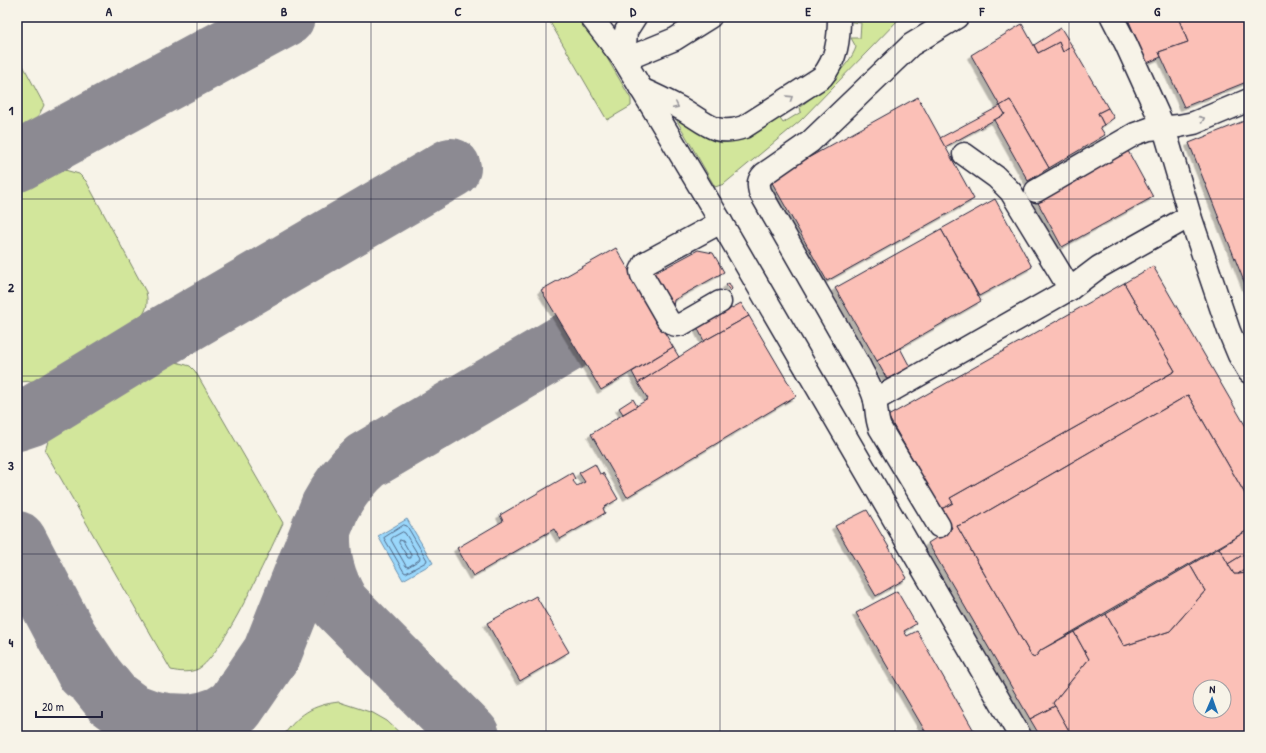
<svg xmlns="http://www.w3.org/2000/svg" width="1266" height="753" viewBox="0 0 1266 753" font-family="'Patrick Hand',sans-serif">
	<defs>
		<filter id="shadow"><feDropShadow dx="-3.5" dy="3.5" stdDeviation="0" flood-color="#0004"/></filter>
	</defs>
	<rect width="100%" height="100%" fill="#f7f3e8"/>
	<filter id="ink" filterUnits="userSpaceOnUse"><feTurbulence type="fractalNoise" baseFrequency=".025" numOctaves="2"/><feDisplacementMap in="SourceGraphic" scale="8" xChannelSelector="R" yChannelSelector="G"/><feConvolveMatrix kernelMatrix="1 2 1 2 8 2 1 2 1" color-interpolation-filters="sRGB"/></filter>
	<g filter="url(#ink)">
		<g fill="#d2e69b" stroke="#7a846b">
			<polygon points="547,17 583,17 631,99 631,106 607,120"/>
			<path d="M 861,17 L 901,17 L 800,121 L 724,184 L 715,187 L 676,119 C 682,122 688,124 693,128 C 700,133 705,138 714,141 C 733,149 762,126 778,116 L 783,123 L 801,112 L 800,107 C 816,94 850,67 856,47 L 851,38 L 860,38 L 861,23 L 852,22 L 853,19 L 861,19 Z"/>
			<polygon points="17,54 44,105 32,129 17,137"/>
			<path d="M 65,170 L 79,174 L 86,181 L 146,292 C 149,305 146,313 137,322 L 42,378 L 34,381 L 17,382 L 17,193 L 57,172 Z"/>
			<path d="M 176,362 L 190,366 L 195,371 L 283,523 C 269,552 222,657 198,669 C 190,673 179,672 171,670 L 45,451 L 50,435 L 58,427 L 168,363 Z"/>
			<path d="M 339,702 L 373,713 L 387,721 L 403,736 L 283,736 C 299,714 312,705 339,702 Z"/>
		</g>
		<polygon fill="#9ad7fb" stroke="#6a8fae" points="407,519 433,563 403,580 378,536"/>
		<g fill="none" stroke-linecap="round" stroke-linejoin="round">
			<g stroke="#526a88" stroke-width="1">
				<polygon points="404,525 407,526 427,560 426,562 406,573 404,572 384,538"/>
				<polygon points="403,532 405,533 420,558 419,560 408,567 406,566 391,540 392,538"/>
				<polygon points="400,540 403,541 411,555 411,558 408,558 399,543"/>
			</g>
			<g stroke="#8c8a92" stroke-width="60">
				<polyline points="17,162 285,17"/>
				<polyline points="17,421 32,416 148,345 451,168"/>
				<path d="M 321,528 C 320,559 325,579 340,605 L 470,736"/>
				<polyline points="17,541 86,672"/>
				<path d="M 66,635 L 95,678 L 112,699 L 131,713 L 150,720 L 168,723 L 190,724 L 206,721 L 221,716 L 235,707 L 272,653 L 330,507 C 340,488 350,475 366,461 L 568,342"/>
			</g>
		</g>
		<g fill="#fbc0b7" stroke="#22223b" fill-rule="evenodd" filter="url(#shadow)">
			<polygon points="1127,17 1178,17 1188,42 1159,52 1161,57 1147,63"/>
			<polygon points="1178,17 1249,17 1249,81 1184,107 1159,52 1188,42"/>
			<polygon points="1022,24 1038,53 1059,42 1063,52 1072,46 1108,108 1098,113 1104,125 1100,127 1105,135 1049,168 1010,100 1000,106 971,55"/>
			<polygon points="1061,28 1072,46 1063,52 1059,42 1038,53 1034,45"/>
			<polygon points="918,97 974,199 827,281 770,179"/>
			<polygon points="1010,100 1049,168 1028,181 994,120 1005,114 1000,106"/>
			<polygon points="1000,106 1005,114 945,147 940,138"/>
			<polygon points="1108,108 1114,118 1104,125 1098,113"/>
			<polygon points="1249,119 1249,294 1189,143"/>
			<polygon points="1128,151 1153,197 1062,247 1037,201"/>
			<polygon points="995,199 1032,267 979,296 941,229"/>
			<polygon points="941,229 981,301 877,361 835,288"/>
			<polygon points="616,248 673,347 601,390 541,290"/>
			<polygon points="698,250 713,253 724,272 674,300 673,307 656,278 649,271 653,270 657,272"/>
			<polygon points="1153,266 1249,432 1249,501 1188,395 969,522 957,526 1032,657 1036,656 1041,650 1074,632 1089,659 1053,703 1055,706 1030,719 928,543 952,528 941,509 953,503 950,498 1175,371 1124,283"/>
			<polygon points="729,283 732,289 730,291 726,285"/>
			<polygon points="1124,283 1175,371 950,498 953,503 941,509 888,416"/>
			<polygon points="741,303 749,316 704,341 697,327"/>
			<polygon points="749,316 796,396 627,497 591,434 648,399 638,383 704,341"/>
			<polygon points="673,347 679,357 638,383 632,372"/>
			<polygon points="900,348 910,367 887,379 877,361"/>
			<polygon points="1188,395 1249,501 1249,532 1248,530 1041,650 1036,656 1032,657 957,526 969,522"/>
			<polygon points="633,399 637,406 623,414 619,408"/>
			<polygon points="595,464 600,474 603,473 618,499 603,508 605,513 560,539 554,529 473,576 457,548 503,521 500,515 572,473 575,479 573,481 577,486 585,482 579,473"/>
			<polygon points="867,510 907,578 876,596 835,526"/>
			<polygon points="1248,530 1249,551 1228,564 1219,548"/>
			<path d="M 1219,548 L 1234,574 L 1249,573 L 1249,736 L 1072,736 L 1053,703 L 1089,659 L 1074,632 L 1106,614 L 1124,646 L 1170,631 L 1205,591 L 1190,565 ZM 1200,687 L 1224,687 L 1224,711 L 1200,711 Z"/>
			<polygon points="1249,551 1249,567 1238,574 1234,574 1228,564"/>
			<polygon points="1190,565 1205,591 1170,631 1124,646 1106,614"/>
			<polygon points="1249,567 1249,573 1238,574"/>
			<polygon points="897,591 916,624 904,631 907,636 917,631 977,736 928,736 856,613"/>
			<polygon points="536,596 569,652 520,681 487,623"/>
			<polygon points="1055,706 1072,736 1040,736 1030,719"/>
		</g>
		<g fill="none" stroke-linecap="round" stroke-linejoin="round">
			<defs>
				<g id="minor">
					<polyline points="591,17 624,60 675,39 710,17"/>
					<polyline points="635,17 626,31 624,60 721,222 1020,736"/>
					<polyline points="1112,17 1126,44 1164,128 1190,216 1229,331 1239,355 1249,372"/>
					<path d="M 641,89 C 655,95 669,102 682,109 C 706,123 715,137 744,127 L 822,77 C 837,59 839,39 839,17"/>
					<polyline points="964,154 996,177 1011,192 1070,289"/>
					<polyline points="1036,191 1135,134 1149,129 1179,126 1194,123 1249,100"/>
					<path d="M 720,302 L 682,324 C 676,326 673,325 668,320 L 642,275 L 641,271 L 645,263 L 721,222"/>
					<polyline points="875,400 1070,289 1099,267 1190,216"/>
					<path d="M 939,526 L 880,428 C 876,418 877,409 875,400 C 872,387 864,376 859,365 L 760,192 C 758,184 758,180 764,174 L 810,142 L 911,45 L 957,17"/>
				</g>
			</defs>
			<use href="#minor" stroke="#22223b" stroke-width="25"/>
			<use href="#minor" stroke="#f7f3e8" stroke-width="22"/>
		</g>
		<defs><path id="oneway-chevron" d="M-2-3.5L2.5 0L-2 3.5" fill="none" stroke-width="1.6" stroke-linecap="round" stroke-linejoin="round"/></defs>
		<g stroke="#97959a">
			<use href="#oneway-chevron" transform="translate(790 98) rotate(-33)"/>
			<use href="#oneway-chevron" transform="translate(676 106) rotate(26)"/>
			<use href="#oneway-chevron" transform="translate(1202 119) rotate(-22)"/>
		</g>
	</g>
	<path fill="none" stroke="#22223b" stroke-width="1" stroke-opacity="0.55" d="M 197,17 L 197,736M 371,17 L 371,736M 546,17 L 546,736M 720,17 L 720,736M 895,17 L 895,736M 1069,17 L 1069,736M 17,199 L 1249,199M 17,376 L 1249,376M 17,554 L 1249,554"/>
	<rect width="1266" height="753" fill="none" stroke="#f7f3e8" stroke-width="44"/>
	<g transform="translate(1212 699) rotate(2)"><circle r="19" fill="#f7f3e8" stroke="#a29fa3"/>
	<path d="M0-3L7 15L0 10L-7 15Z" fill="#1f6fb2"/>
	<text y="-6" font-size="11" font-weight="bold" text-anchor="middle" fill="#22223b">N</text>
	</g>
	<path d="M36 711v6h66v-6" fill="none" stroke="#22223b" stroke-width="2"/>
	<text x="42" y="711" font-size="12" fill="#22223b" stroke="#f7f3e8" stroke-width="3" paint-order="stroke">20 m</text>
	<rect x="22" y="22" width="1222" height="709" fill="none" stroke="#22223b" stroke-width="1.5"/>
	<g font-size="13" text-anchor="middle" font-weight="bold" fill="#22223b">
		<text x="109" y="16">A</text>
		<text x="284" y="16">B</text>
		<text x="458" y="16">C</text>
		<text x="633" y="16">D</text>
		<text x="808" y="16">E</text>
		<text x="982" y="16">F</text>
		<text x="1157" y="16">G</text>
		<text x="11" y="115">1</text>
		<text x="11" y="292">2</text>
		<text x="11" y="470">3</text>
		<text x="11" y="647">4</text>
	</g>
</svg>
